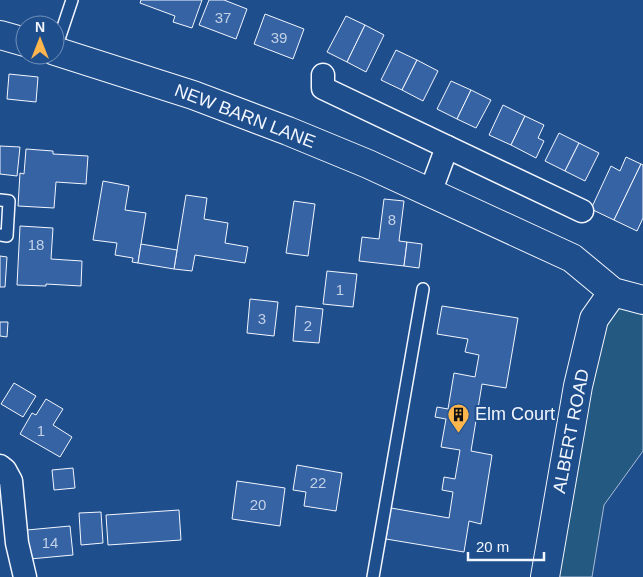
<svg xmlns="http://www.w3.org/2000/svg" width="643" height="577" viewBox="0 0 643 577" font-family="Helvetica,sans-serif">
	<rect width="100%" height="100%" fill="#1f4e8c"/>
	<polygon fill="#245a82" stroke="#a8bbd7" points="613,292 643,300 643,451 604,505 592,577 545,577"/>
	<g fill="#3563a3" stroke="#f2f6ff">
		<polygon points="141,0 202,0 192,28 173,22 175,16 140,3"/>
		<polygon points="209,0 224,0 247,9 236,39 199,25"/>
		<polygon points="265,14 304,29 293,59 254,44"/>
		<polygon points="346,16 365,25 347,62 327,52"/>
		<polygon points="365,25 384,35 366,72 347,62"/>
		<polygon points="396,50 417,60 402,90 381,80"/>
		<polygon points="417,60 438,71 423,101 402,90"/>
		<polygon points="9,74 38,77 36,102 7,99"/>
		<polygon points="451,81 471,90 457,119 437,109"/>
		<polygon points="471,90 491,100 476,128 457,119"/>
		<polygon points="503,105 525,116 511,145 489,135"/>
		<polygon points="525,116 544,125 538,138 544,141 536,158 511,145"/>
		<polygon points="559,133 579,143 565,171 545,161"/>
		<polygon points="579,143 599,153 585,181 565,171"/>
		<polygon points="0,146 20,147 17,176 0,174"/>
		<polygon points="26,149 53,151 53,154 88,156 86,184 56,182 54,208 18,206 20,173 24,174"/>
		<polygon points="626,157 641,164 614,220 591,209 611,166 620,171"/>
		<polygon points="641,164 643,165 643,218 637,231 614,220"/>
		<polygon points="103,181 129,186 125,210 146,213 138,263 132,262 133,258 115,255 117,243 93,240"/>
		<polygon points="186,195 207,198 204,219 228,223 225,243 248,247 245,263 195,255 192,271 174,269"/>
		<polygon points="384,199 404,201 399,241 407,242 404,266 359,261 362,237 379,239"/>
		<polygon points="294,201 315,204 308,256 286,253"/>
		<polygon points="20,226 53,228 51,259 82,261 81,286 46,284 46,286 17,285"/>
		<polygon points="407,242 422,244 419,268 404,266"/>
		<polygon points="141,244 177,250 174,269 138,263"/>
		<polygon points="0,256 7,257 5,287 0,287"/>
		<polygon points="327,271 357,274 353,307 323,304"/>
		<polygon points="250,299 278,302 274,336 247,333"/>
		<polygon points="296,306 323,309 319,343 293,341"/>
		<polygon points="442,306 518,318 506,388 482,384 471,451 492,455 481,524 469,521 464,552 386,539 391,508 449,518 453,492 442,490 444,477 455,479 460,450 441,447 446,419 435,417 437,407 448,409 454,373 475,377 479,355 465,352 468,339 437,334"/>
		<polygon points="0,322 8,322 7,337 0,336"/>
		<polygon points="14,383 36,396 23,417 1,404"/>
		<polygon points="46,399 63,409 53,425 72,437 60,457 20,434 32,413 36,415"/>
		<polygon points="297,465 342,473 336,511 304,506 306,492 293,490"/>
		<polygon points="73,468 75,488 54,490 52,470"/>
		<polygon points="237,481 285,488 280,526 232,519"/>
		<polygon points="179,510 181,540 108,545 106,515"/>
		<polygon points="101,512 103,543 81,545 79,513"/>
		<polygon points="70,526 73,555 30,559 27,530"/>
	</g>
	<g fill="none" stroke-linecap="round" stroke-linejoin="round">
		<defs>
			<g id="service">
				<polyline points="55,51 72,0"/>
				<polyline points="0,200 9,201 7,236 0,235"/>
				<polyline points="373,577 423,289"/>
			</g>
			<g id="minor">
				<polyline points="323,75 323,88 582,211"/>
				<polyline points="430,193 447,147"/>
				<polyline points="0,466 5,470 11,481 17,543 25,577"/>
			</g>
			<polyline id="tertiary" points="545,577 578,386 594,319 613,292"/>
			<g id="secondary">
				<polyline points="0,35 25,42"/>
				<polyline points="55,51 193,95 288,131 368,164 572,258 613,292 643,300"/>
			</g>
		</defs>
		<use href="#service" stroke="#f2f6ff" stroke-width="14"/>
		<use href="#minor" stroke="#f2f6ff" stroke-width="25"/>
		<use href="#tertiary" stroke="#f2f6ff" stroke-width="30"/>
		<use href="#secondary" stroke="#f2f6ff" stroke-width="30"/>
		<use href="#service" stroke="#1f4e8c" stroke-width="11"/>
		<use href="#minor" stroke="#1f4e8c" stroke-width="22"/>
		<use href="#tertiary" stroke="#1f4e8c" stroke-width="28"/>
		<use href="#secondary" stroke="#1f4e8c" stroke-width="28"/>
	</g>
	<defs>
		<symbol id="building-pin" viewBox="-11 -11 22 30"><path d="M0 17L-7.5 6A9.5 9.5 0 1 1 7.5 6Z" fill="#ffb74d" stroke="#1f4e8c"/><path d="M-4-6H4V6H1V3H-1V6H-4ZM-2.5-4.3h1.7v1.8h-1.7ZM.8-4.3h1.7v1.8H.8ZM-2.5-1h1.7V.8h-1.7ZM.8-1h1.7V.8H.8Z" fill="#111"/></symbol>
	</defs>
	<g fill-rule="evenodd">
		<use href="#building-pin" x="446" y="402" width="25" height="34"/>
	</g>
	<g text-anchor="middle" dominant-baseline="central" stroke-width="4" stroke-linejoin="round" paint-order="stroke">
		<g font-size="15" fill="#c3d1e8">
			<text x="223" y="17">37</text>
			<text x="279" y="37">39</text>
			<text x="392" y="219">8</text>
			<text x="36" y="244">18</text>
			<text x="340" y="289">1</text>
			<text x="262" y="318">3</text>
			<text x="308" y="325">2</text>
			<text x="41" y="430">1</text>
			<text x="318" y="482">22</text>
			<text x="258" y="504">20</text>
			<text x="50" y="542">14</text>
		</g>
		<g font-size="18" fill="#f2f6ff" stroke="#1f4e8c">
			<text transform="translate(245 116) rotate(21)">NEW BARN LANE</text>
			<text transform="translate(571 431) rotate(-79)">ALBERT ROAD</text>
		</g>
		<g font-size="18" fill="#f2f6ff" stroke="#1f4e8c" text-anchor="start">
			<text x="475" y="414">Elm Court</text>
		</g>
	</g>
	<g transform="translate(40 40)"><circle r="24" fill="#1f4e8c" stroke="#7391ba"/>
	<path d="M0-4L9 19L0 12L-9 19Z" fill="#ffb74d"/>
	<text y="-8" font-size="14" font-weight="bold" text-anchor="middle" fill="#f2f6ff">N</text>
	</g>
	<path d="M468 552v8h76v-8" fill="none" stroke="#f2f6ff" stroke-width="2.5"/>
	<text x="476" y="552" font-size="15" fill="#f2f6ff" stroke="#1f4e8c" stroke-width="4" paint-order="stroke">20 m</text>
</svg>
